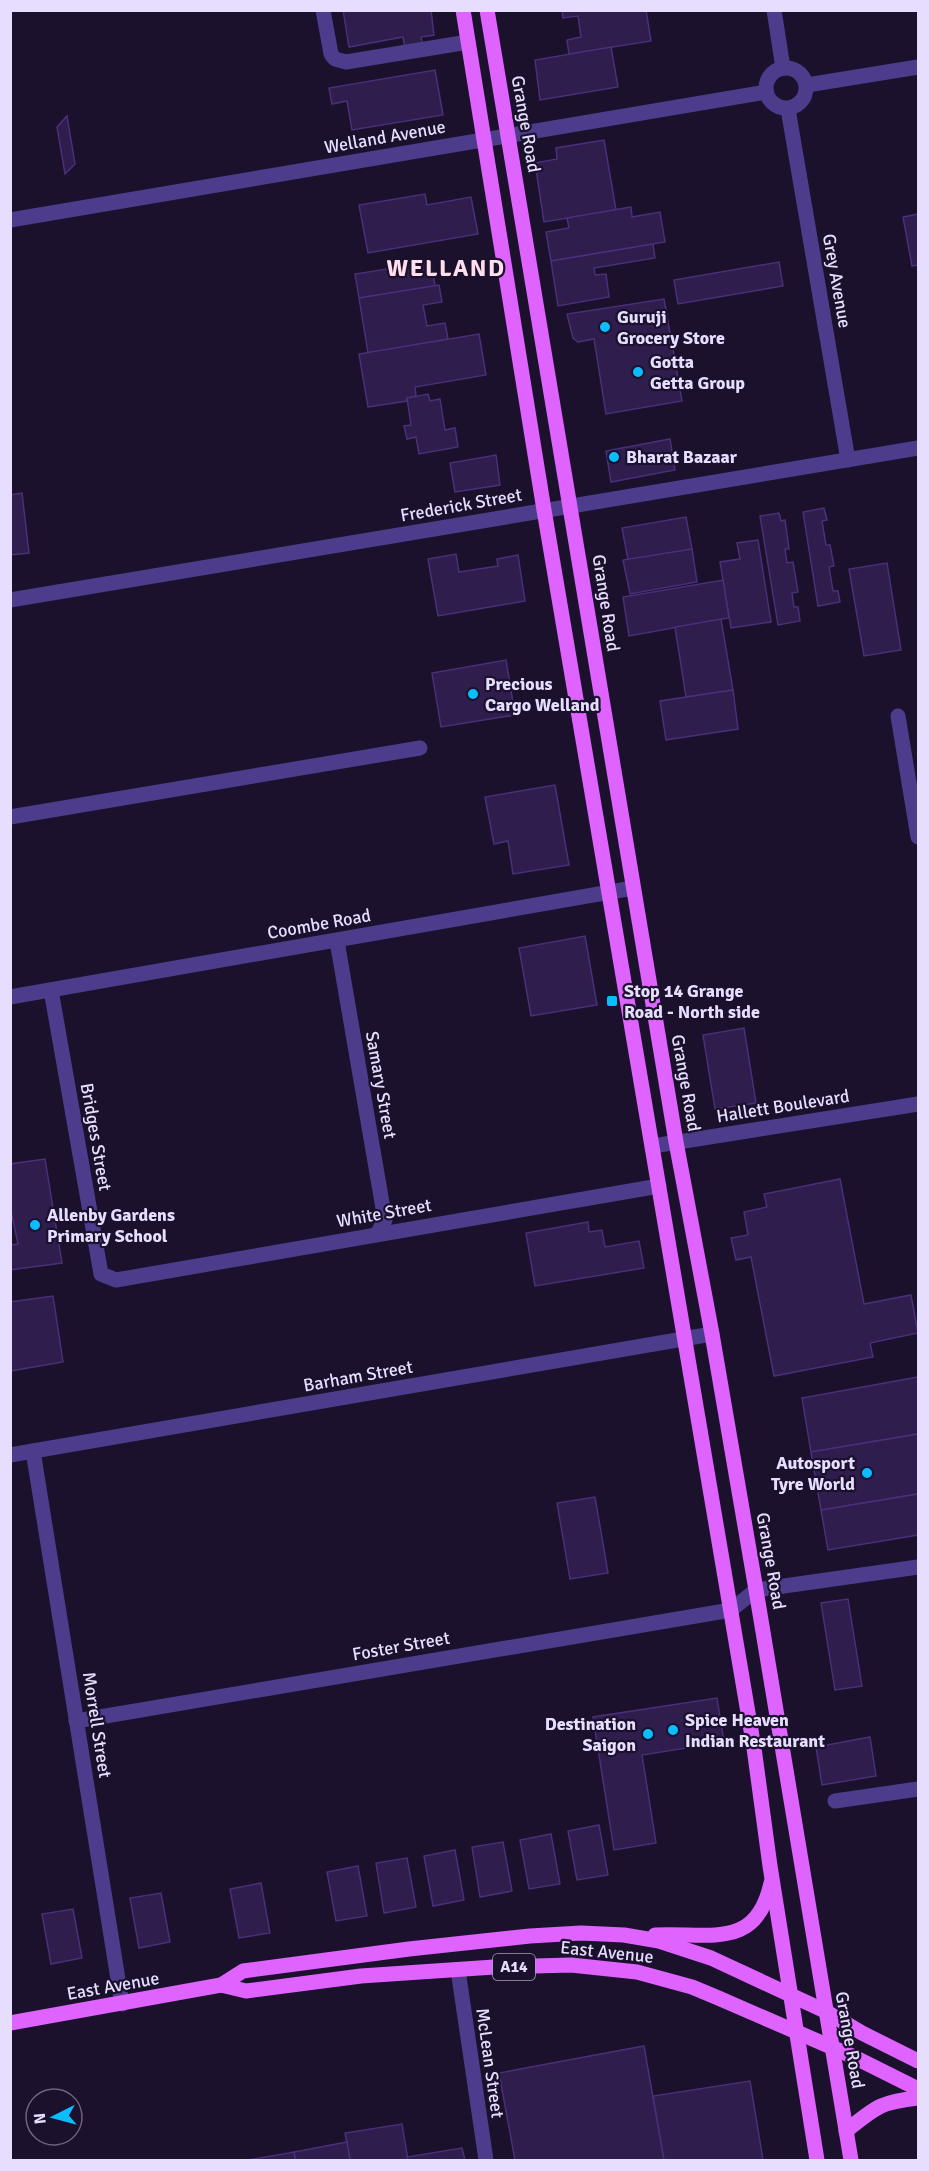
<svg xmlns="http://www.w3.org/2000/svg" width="929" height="2171" viewBox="0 0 929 2171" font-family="Signika,sans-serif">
	<rect width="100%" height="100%" fill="#1b112c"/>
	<g fill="#2f1d4d" stroke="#4a2f79" stroke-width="1.5">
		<polygon points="343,10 431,10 434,35 421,37 423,46 405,49 403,37 349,47"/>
		<polygon points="562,10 646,10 651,41 569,54 567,40 581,37 578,16 563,18"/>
		<polygon points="611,47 618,87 540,100 535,60"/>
		<polygon points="435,70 443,115 352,130 347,101 332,104 329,88"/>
		<polygon points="67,116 75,164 65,174 57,127"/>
		<polygon points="604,140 616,210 544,222 535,163 557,159 556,148"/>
		<polygon points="425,194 427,205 471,197 478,234 368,253 359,205"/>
		<polygon points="631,207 632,217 660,212 665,242 551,261 546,232 569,228 567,218"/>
		<polygon points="918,214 918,265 912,266 903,217"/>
		<polygon points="653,244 655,258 594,268 595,275 606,274 609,297 558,306 551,261"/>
		<polygon points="431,262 435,286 359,298 355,274"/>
		<polygon points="779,262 783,286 678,304 674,280"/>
		<polygon points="439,285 442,302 423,305 427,326 445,323 448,339 368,353 359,298"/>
		<polygon points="664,299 682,401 606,414 594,339 578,342 573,338 567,314"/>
		<polygon points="479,334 486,375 415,387 416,396 407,398 407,401 368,407 359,354"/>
		<polygon points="428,394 430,401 440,399 445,430 455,428 458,447 419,454 416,437 407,439 404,426 411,425 407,398"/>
		<polygon points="670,439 675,470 611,482 606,451"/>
		<polygon points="496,455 500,485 455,492 450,463"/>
		<polygon points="22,493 29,553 10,555 10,495"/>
		<polygon points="824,508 827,520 822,521 826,545 830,545 834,566 829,567 833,591 838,591 840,602 818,606 803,512"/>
		<polygon points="779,513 781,521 785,520 789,549 785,549 787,563 793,562 798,592 792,593 794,607 798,607 800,621 778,625 760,516"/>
		<polygon points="686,517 692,549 628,560 622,528"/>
		<polygon points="758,540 771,622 731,628 720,562 740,559 737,543"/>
		<polygon points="692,549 697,582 630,594 623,560"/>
		<polygon points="456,554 459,572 498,566 497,559 518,555 525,601 438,616 428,559"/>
		<polygon points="887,563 901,650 864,656 849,569"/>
		<polygon points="723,580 729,618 629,636 623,597"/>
		<polygon points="721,619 733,690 686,697 675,627"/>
		<polygon points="506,660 515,715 441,727 432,673"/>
		<polygon points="733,690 738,729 666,740 660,701"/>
		<polygon points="555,785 569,865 513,874 508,841 494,844 485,797"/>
		<polygon points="585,936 597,1005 531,1016 519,948"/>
		<polygon points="744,1028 756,1103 715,1109 703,1035"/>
		<polygon points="45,1159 62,1263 10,1270 10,1245 18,1244 10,1206 10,1164"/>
		<polygon points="840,1179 864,1304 911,1295 918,1333 870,1343 873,1357 774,1376 751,1257 736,1260 731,1238 748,1235 744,1212 767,1207 764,1194"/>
		<polygon points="588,1222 589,1232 602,1230 605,1247 639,1241 644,1268 535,1286 526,1233"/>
		<polygon points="53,1296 63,1362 10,1371 10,1302"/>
		<polygon points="918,1377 918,1434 811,1452 802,1398"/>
		<polygon points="918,1434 918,1494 821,1510 811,1452"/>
		<polygon points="918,1494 918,1535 828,1550 821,1510"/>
		<polygon points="595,1497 608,1573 570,1579 557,1503"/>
		<polygon points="848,1599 862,1686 835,1690 821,1603"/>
		<polygon points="717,1698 724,1742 642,1755 656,1843 614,1850 593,1717"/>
		<polygon points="870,1737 876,1776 822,1785 816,1747"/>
		<polygon points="599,1825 608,1875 577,1880 568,1831"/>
		<polygon points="551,1834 560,1884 529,1889 520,1840"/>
		<polygon points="503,1842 512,1891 480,1897 472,1847"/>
		<polygon points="455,1850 464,1900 433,1906 424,1856"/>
		<polygon points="407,1858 416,1907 384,1913 376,1863"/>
		<polygon points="358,1866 367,1916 336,1921 327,1872"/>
		<polygon points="261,1883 270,1933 239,1938 230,1889"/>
		<polygon points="161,1893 170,1942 139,1948 130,1898"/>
		<polygon points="73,1909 82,1958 51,1964 42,1914"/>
		<polygon points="644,2046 664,2160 515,2160 499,2073"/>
		<polygon points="750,2081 763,2160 664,2160 653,2096"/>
		<polygon points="402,2124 408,2160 350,2160 345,2133"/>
		<polygon points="347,2142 350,2160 295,2160 294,2152"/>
		<polygon points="462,2148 465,2160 408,2160 407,2157"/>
		<polygon points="294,2152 295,2160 248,2160"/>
	</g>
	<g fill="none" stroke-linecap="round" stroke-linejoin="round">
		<g stroke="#4d3c8b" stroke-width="15">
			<polyline points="323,10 331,54 335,59 346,62 468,42"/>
			<polyline points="774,10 783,68"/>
			<circle cx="786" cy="88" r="20"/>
			<polyline points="807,85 918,67"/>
			<polyline points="788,109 848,460"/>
			<polyline points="10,220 766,92"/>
			<polyline points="10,600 918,448"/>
			<polyline points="898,716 918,837"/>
			<polyline points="10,817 420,748"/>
			<polyline points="337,941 385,1220 377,1234"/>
			<polyline points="51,990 101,1274 116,1280 659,1186"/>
			<polyline points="10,997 633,888"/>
			<polyline points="653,1146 918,1104"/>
			<polyline points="33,1451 122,2004"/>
			<polyline points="10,1455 712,1334"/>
			<polyline points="76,1721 731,1610 756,1590 918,1567"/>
			<polyline points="835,1801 918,1789"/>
			<polyline points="458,1970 486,2160"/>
		</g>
		<g stroke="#df64ff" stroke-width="15">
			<polyline points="463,10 544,510 754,1748 770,1866 817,2160"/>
			<polyline points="487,10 676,1142 712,1334 756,1590 851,2160"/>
			<path d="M 655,1935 C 709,1932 756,1951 771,1883"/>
			<polyline points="221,1985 246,1991 361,1976 494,1967 571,1965 637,1972 692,1987 716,1997 852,2056 918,2089"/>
			<polyline points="10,2023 221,1985 243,1971 409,1949 530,1936 581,1933 624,1935 659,1941 711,1958 825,2011 862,2033 918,2061"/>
			<path d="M 846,2131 C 876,2107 880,2102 918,2098"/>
		</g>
	</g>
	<g fill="#09bdff" stroke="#1b112c" stroke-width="2">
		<circle cx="605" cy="327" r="6"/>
		<circle cx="638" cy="372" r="6"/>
		<circle cx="614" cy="457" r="6"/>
		<circle cx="473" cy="694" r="6"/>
		<rect x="606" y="995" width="12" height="12" rx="3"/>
		<circle cx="35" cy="1225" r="6"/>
		<circle cx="867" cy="1473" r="6"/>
		<circle cx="673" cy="1730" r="6"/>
		<circle cx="648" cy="1734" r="6"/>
	</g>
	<g text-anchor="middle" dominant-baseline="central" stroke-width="4.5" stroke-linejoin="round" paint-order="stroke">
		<rect fill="#1b112c" stroke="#a9a0c0" stroke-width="1.5" x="493" y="1954" width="42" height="26" rx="4.5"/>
		<g font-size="16" font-weight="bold" fill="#e6ddff">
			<text x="514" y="1967">A14</text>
		</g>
		<g font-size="18" fill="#e6ddff" stroke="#1b112c">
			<text transform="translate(526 124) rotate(80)">Grange Road</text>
			<text transform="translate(385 137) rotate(-10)">Welland Avenue</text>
			<text transform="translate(837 281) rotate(80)">Grey Avenue</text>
			<text transform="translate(461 505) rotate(-10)">Frederick Street</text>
			<text transform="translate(606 603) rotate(81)">Grange Road</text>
			<text transform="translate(319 924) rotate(-10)">Coombe Road</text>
			<text transform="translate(686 1083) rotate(80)">Grange Road</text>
			<text transform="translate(381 1085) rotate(80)">Samary Street</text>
			<text transform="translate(783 1106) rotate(-9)">Hallett Boulevard</text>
			<text transform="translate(96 1137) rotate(80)">Bridges Street</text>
			<text transform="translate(384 1213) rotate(-10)">White Street</text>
			<text transform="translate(358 1376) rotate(-10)">Barham Street</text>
			<text transform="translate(771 1561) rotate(80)">Grange Road</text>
			<text transform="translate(401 1646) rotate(-10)">Foster Street</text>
			<text transform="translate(97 1725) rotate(81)">Morrell Street</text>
			<text transform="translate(607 1952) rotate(6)">East Avenue</text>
			<text transform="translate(113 1986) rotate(-10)">East Avenue</text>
			<text transform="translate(850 2040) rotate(80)">Grange Road</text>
			<text transform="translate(490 2063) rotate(82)">McLean Street</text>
		</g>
		<g font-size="18" font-weight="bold" fill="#e6ddff" stroke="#1b112c" text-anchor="start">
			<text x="617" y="317">Guruji<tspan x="617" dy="21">Grocery Store</tspan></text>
			<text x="650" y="362">Gotta<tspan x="650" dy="21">Getta Group</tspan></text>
			<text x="626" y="457">Bharat Bazaar</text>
			<text x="485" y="684">Precious<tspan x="485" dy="21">Cargo Welland</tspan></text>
			<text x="624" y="991">Stop 14 Grange<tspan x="624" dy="21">Road - North side</tspan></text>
			<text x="47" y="1215">Allenby Gardens<tspan x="47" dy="21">Primary School</tspan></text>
			<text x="855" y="1463" text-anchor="end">Autosport<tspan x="855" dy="21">Tyre World</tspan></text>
			<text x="685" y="1720">Spice Heaven<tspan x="685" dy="21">Indian Restaurant</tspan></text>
			<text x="636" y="1724" text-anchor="end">Destination<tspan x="636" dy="21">Saigon</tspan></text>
		</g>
		<g font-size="24" font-weight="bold" letter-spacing="1.5" fill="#ffdfee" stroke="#1b112c">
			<text x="446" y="268">WELLAND</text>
		</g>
	</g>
	<rect width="929" height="2171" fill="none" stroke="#e6ddff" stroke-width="24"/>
	<g transform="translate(54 2117) rotate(264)"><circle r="28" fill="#1b112c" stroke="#6c6380" stroke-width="1.5"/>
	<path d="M0-4.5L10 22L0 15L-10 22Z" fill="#09bdff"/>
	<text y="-9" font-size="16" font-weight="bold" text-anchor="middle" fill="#e6ddff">N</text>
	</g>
</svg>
